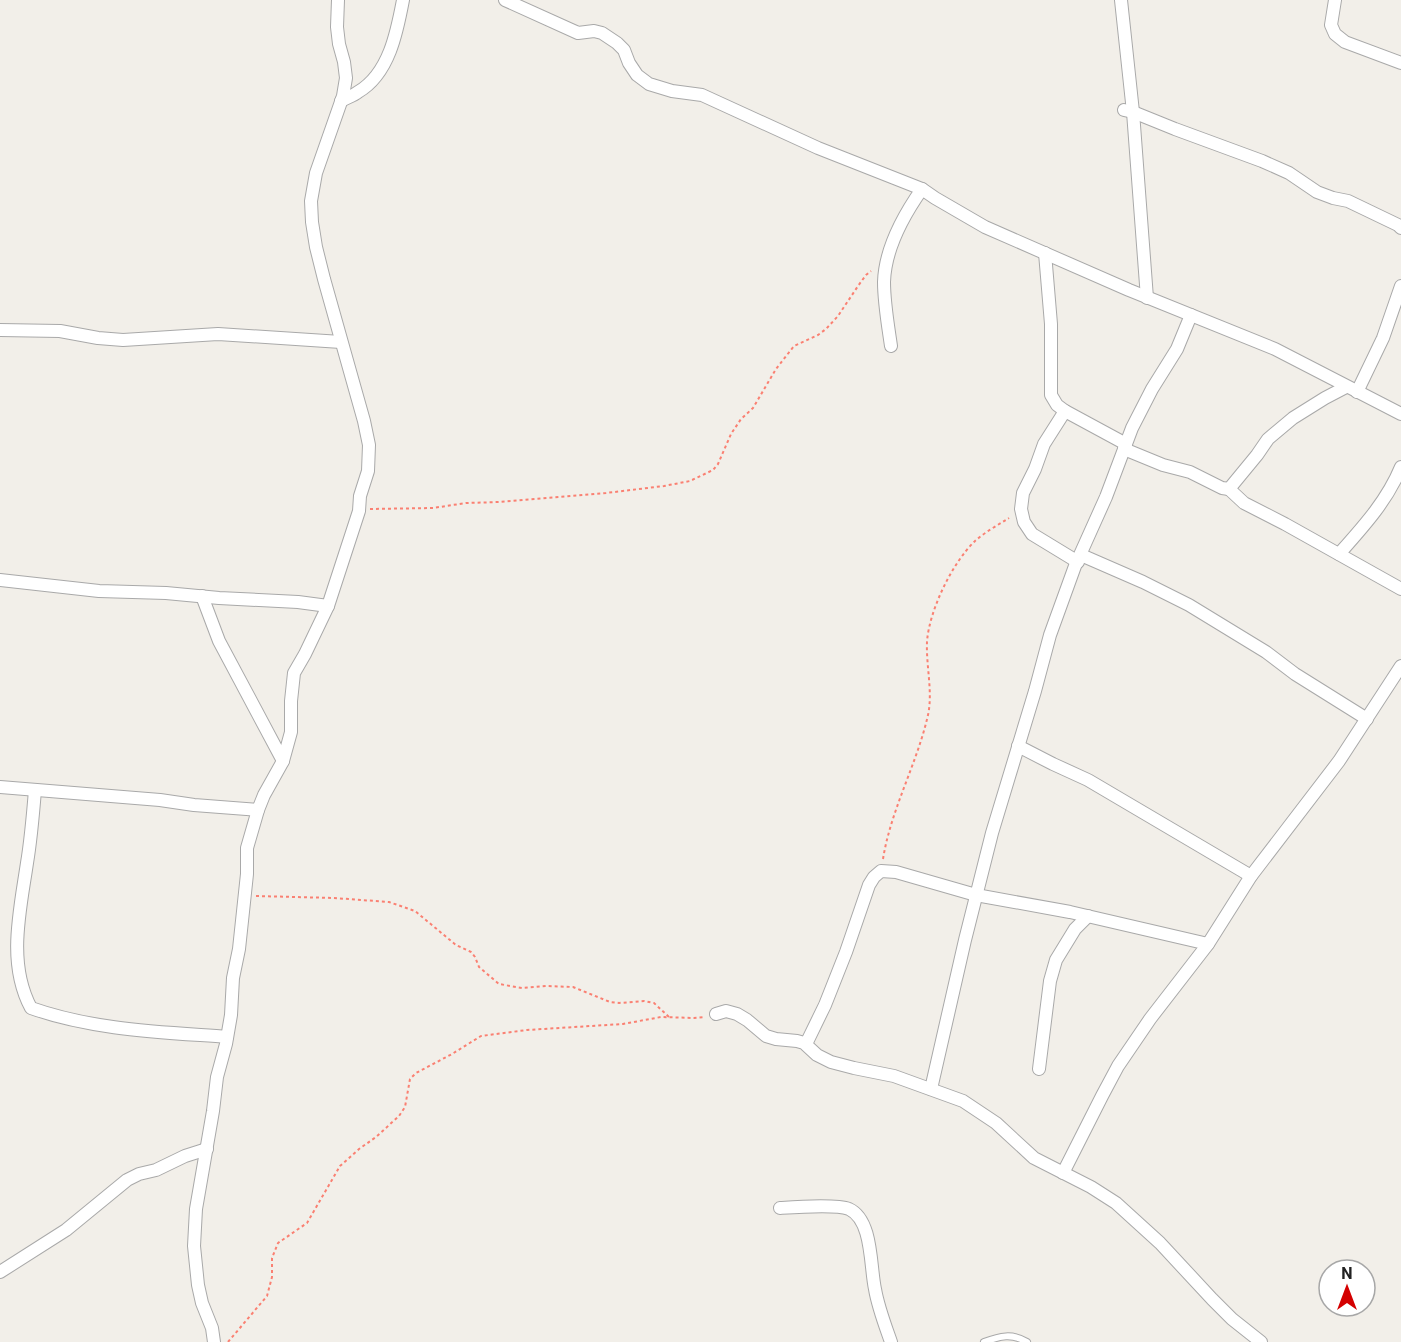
<svg xmlns="http://www.w3.org/2000/svg" width="1401" height="1342" viewBox="0 0 1401 1342" font-family="Roboto,sans-serif">
	<rect width="100%" height="100%" fill="#f2efe9"/>
	<g fill="none" stroke-linecap="round" stroke-linejoin="round">
		<defs>
			<path id="lane" d="M 984,1342 C 1000,1336 1012,1333 1027,1342"/>
			<g id="street">
				<polyline points="505,0 578,33 594,31 602,33 617,43 624,50 629,63 637,75 649,84 672,91 702,95 818,148 922,189 935,198 985,227 1129,290 1275,349 1401,414"/>
				<polyline points="1121,0 1133,112 1147,298"/>
				<polyline points="1335,0 1331,25 1335,34 1345,42 1401,63"/>
				<path d="M 341,101 C 346,98 353,96 358,92 C 389,74 397,32 403,0"/>
				<polyline points="1124,110 1133,112 1175,129 1262,161 1289,173 1317,192 1333,198 1348,201 1398,225 1401,228"/>
				<polyline points="1045,253 1051,324 1051,395 1057,405 1065,411 1126,444"/>
				<polyline points="0,330 60,331 98,338 123,340 218,334 341,342"/>
				<path d="M 891,346 C 888,325 884,303 884,282 C 885,248 903,216 922,189"/>
				<polyline points="1357,392 1383,338 1401,286"/>
				<polyline points="1065,411 1044,444 1035,469 1023,493 1021,509 1024,522 1032,534 1078,562"/>
				<polyline points="1124,449 1163,465 1190,472 1222,488 1229,489 1257,455 1268,439 1293,418 1325,398 1346,387"/>
				<polyline points="1229,489 1244,503 1285,524 1401,589"/>
				<path d="M 1339,554 C 1363,527 1387,501 1401,467"/>
				<polyline points="1081,555 1143,582 1189,605 1266,652 1295,674 1367,719"/>
				<polyline points="0,580 99,591 166,593 219,598 298,602 328,606"/>
				<polyline points="202,596 219,641 283,761"/>
				<polyline points="1018,746 1053,764 1088,780 1251,876"/>
				<polyline points="0,787 160,800 194,805 258,810"/>
				<path d="M 35,790 C 33,815 31,839 27,863 C 20,911 7,963 31,1008 C 93,1030 161,1032 227,1037"/>
				<polyline points="716,1014 726,1011 737,1014 747,1020 766,1036 776,1039 797,1041 804,1043 817,1055 831,1062 854,1068 894,1076 963,1101 996,1123 1034,1158 1091,1187 1116,1203 1160,1243 1212,1299 1232,1319 1261,1342"/>
				<polyline points="806,1044 825,1005 846,952 869,885 874,877 881,871 896,872 976,895 1070,912 1208,944"/>
				<polyline points="1039,1069 1050,981 1056,960 1075,929 1088,916"/>
				<polyline points="931,1089 965,940 992,833 1035,691 1050,635 1075,566 1106,497 1132,428 1152,389 1177,349 1191,315"/>
				<polyline points="1063,1173 1102,1096 1118,1066 1150,1019 1208,944 1251,876 1339,761 1401,666"/>
				<path d="M 780,1208 C 795,1207 836,1204 849,1209 C 873,1220 870,1267 875,1289 C 878,1307 885,1325 891,1342"/>
				<polyline points="0,1272 66,1230 127,1180 139,1174 156,1170 185,1156 207,1149"/>
				<polyline points="214,1342 212,1328 202,1303 198,1285 194,1246 196,1209 213,1111 217,1077 226,1044 231,1015 233,978 239,949 247,874 247,848 258,810 264,795 283,761 291,732 291,701 294,673 305,654 328,606 359,511 360,496 368,471 369,445 364,421 324,279 316,247 312,222 311,201 316,173 343,96 346,78 344,62 339,44 337,27 338,0"/>
			</g>
		</defs>
		<use href="#lane" stroke="#a9a9a9" stroke-width="8"/>
		<use href="#street" stroke="#a9a9a9" stroke-width="14"/>
		<g stroke="#fa8072" stroke-width="2" stroke-dasharray="3 3" stroke-linecap="butt">
			<polyline points="370,509 433,508 466,503 499,502 606,493 664,486 690,481 713,470 718,464 731,434 741,419 753,408 776,369 794,346 818,335 826,329 838,316 858,286 866,275 871,271"/>
			<path d="M 883,859 C 891,809 917,764 928,715 C 933,692 926,666 927,642 C 929,611 952,563 975,541 C 985,532 998,525 1009,518"/>
			<polyline points="256,896 334,898 389,902 415,911 456,945 471,952 475,957 479,967 499,984 522,988 546,986 573,987 610,1002 619,1003 644,1001 654,1003 669,1017"/>
			<polyline points="228,1342 267,1296 272,1277 272,1258 278,1243 307,1223 340,1166 359,1149 376,1137 399,1116 405,1107 410,1079 416,1073 452,1054 481,1036 527,1030 623,1024 661,1017 694,1018 705,1017"/>
		</g>
		<use href="#lane" stroke="#fff" stroke-width="6"/>
		<use href="#street" stroke="#fff" stroke-width="12"/>
	</g>
	<g transform="translate(1347 1288)"><circle r="28" fill="#ffffff" stroke="#a7a7a7" stroke-width="1.5"/>
	<path d="M0-4.5L10 22L0 15L-10 22Z" fill="#d40000"/>
	<text y="-9" font-size="16" font-weight="bold" text-anchor="middle" fill="#222222">N</text>
	</g>
</svg>
